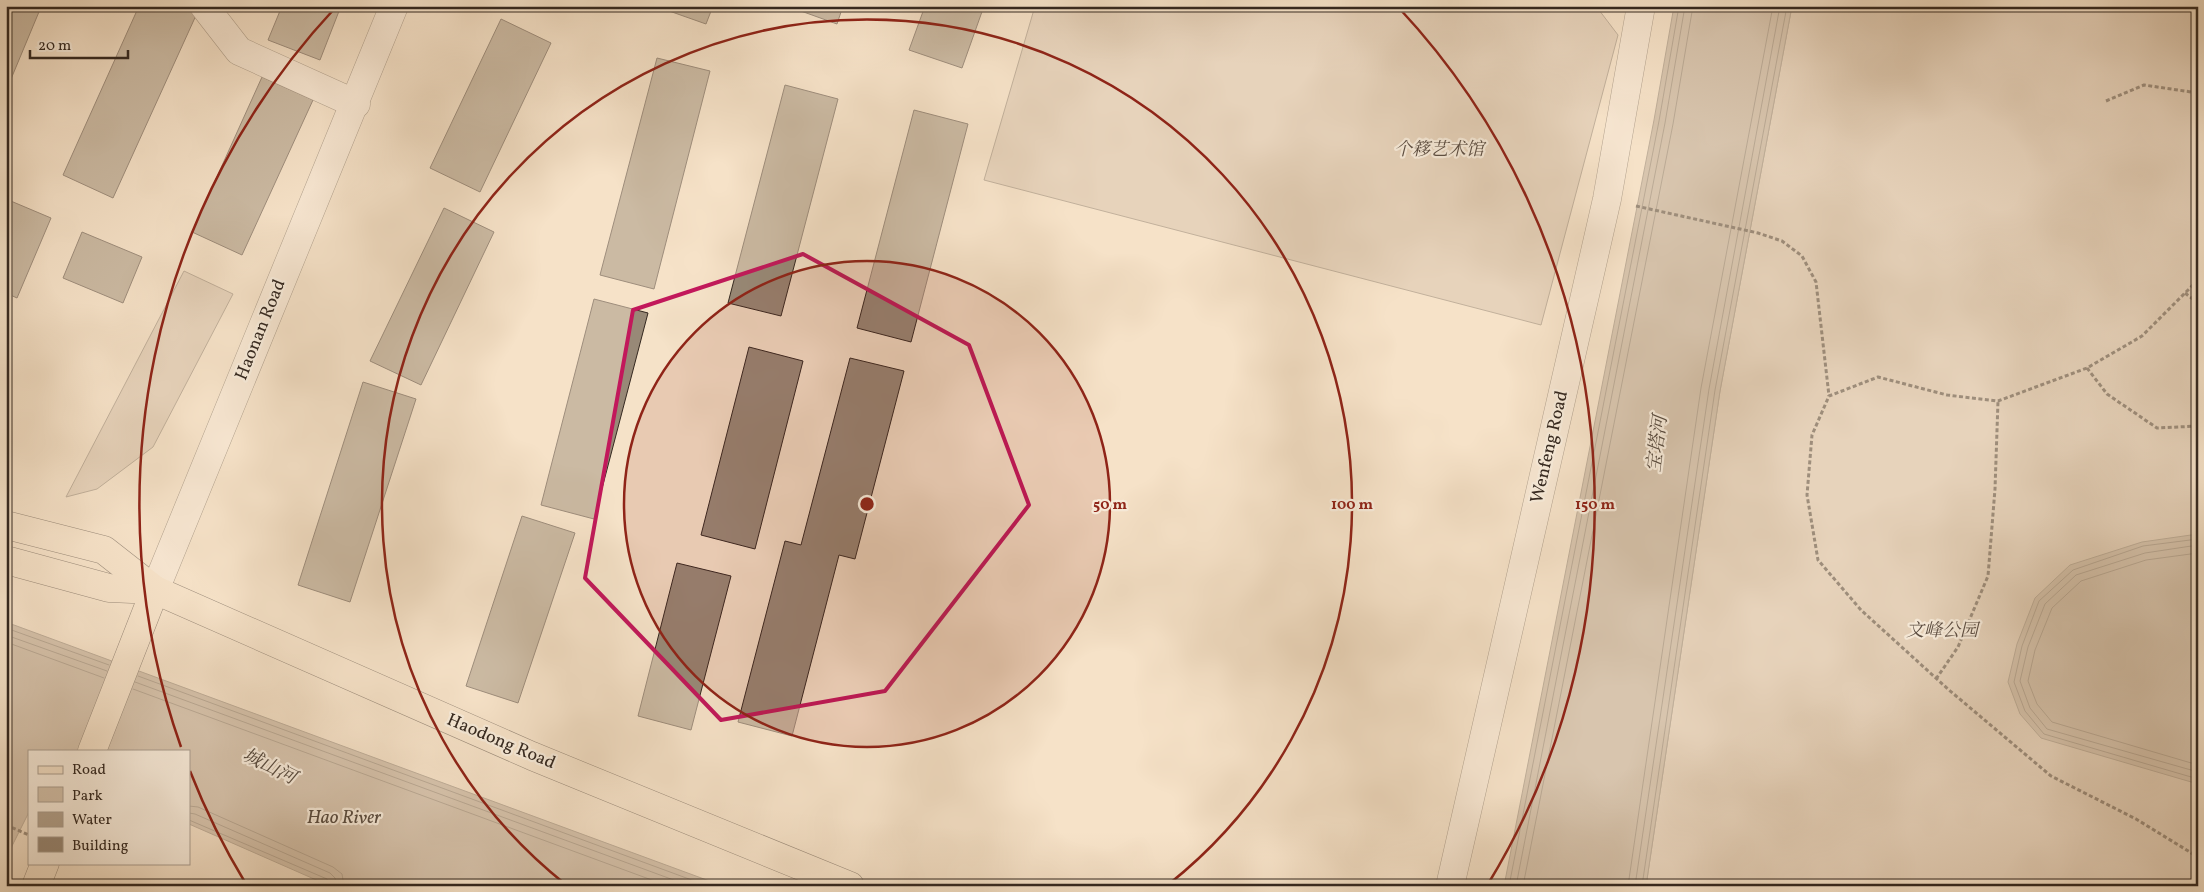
<svg xmlns="http://www.w3.org/2000/svg" width="2204" height="892" viewBox="0 0 2204 892" font-family="Vollkorn,'Noto Serif SC',serif">
	<rect width="100%" height="100%" fill="#f5e2c8"/>
	<filter id="stains"><feTurbulence type="fractalNoise" baseFrequency=".004" numOctaves="4"/><feColorMatrix values="0 0 0 0 .2 0 0 0 0 .09 0 0 0 0 .02 0 0 0 .5 -.17"/></filter>
	<radialGradient id="worn" r=".72"><stop offset=".6" stop-color="#630" stop-opacity="0"/><stop offset="1" stop-color="#630" stop-opacity=".3"/></radialGradient>
	<g fill="#d4c2ab" stroke="#847566">
		<polygon points="1035,6 1583,6 1599,10 1618,35 1541,325 984,180"/>
		<polygon points="1792,6 2198,6 2198,886 1646,886 1720,391"/>
		<polygon points="184,271 233,294 153,447 97,489 66,497"/>
	</g>
	<g fill="#b3a38f" stroke="#807263">
		<polygon points="1674,6 1792,6 1720,391 1646,886 1504,886 1654,120"/>
		<polygon points="2198,534 2198,784 2041,738 2020,714 2008,682 2017,644 2035,598 2070,565 2142,542"/>
		<polygon points="6,623 14,625 723,886 330,886 189,824 189,751 29,751 29,812 6,858"/>
	</g>
	<g fill="none" stroke-linecap="round" stroke-linejoin="round">
		<g stroke="#746658" stroke-width="1">
			<polyline points="2198,539 2143,546 2073,570 2039,601 2022,646 2014,682 2025,711 2044,734 2198,779"/>
			<polyline points="2198,545 2145,553 2076,575 2045,604 2028,647 2020,681 2030,708 2047,729 2198,772"/>
			<polyline points="2198,553 2146,560 2081,581 2052,608 2035,650 2028,681 2037,704 2052,722 2198,765"/>
			<polyline points="6,628 109,665"/>
			<polyline points="6,635 107,671"/>
			<polyline points="6,642 104,678"/>
			<polyline points="138,676 708,886"/>
			<polyline points="135,682 690,886"/>
			<polyline points="133,689 668,886"/>
			<polyline points="189,806 198,807 333,867 342,874 344,886"/>
			<polyline points="189,813 195,814 330,873 335,878 337,886"/>
			<polyline points="189,820 327,879 330,886"/>
			<polyline points="1509,886 1659,121 1679,6"/>
			<polyline points="1516,886 1665,123 1685,6"/>
			<polyline points="1523,886 1673,124 1693,6"/>
			<polyline points="1628,886 1701,388 1773,6"/>
			<polyline points="1635,886 1709,389 1780,6"/>
			<polyline points="1642,886 1715,390 1787,6"/>
		</g>
	</g>
	<g fill="#988977" stroke="#342820">
		<polygon points="6,6 41,7 6,91"/>
		<polygon points="139,6 187,6 198,11 113,198 63,175"/>
		<polygon points="282,6 341,6 320,60 268,40"/>
		<polygon points="655,6 713,6 706,24"/>
		<polygon points="787,6 843,6 837,24"/>
		<polygon points="925,6 984,6 962,68 909,50"/>
		<polygon points="501,19 551,43 480,192 430,168"/>
		<polygon points="657,58 710,71 654,289 600,275"/>
		<polygon points="262,77 313,100 242,255 192,232"/>
		<polygon points="785,85 838,99 781,316 728,303"/>
		<polygon points="914,110 968,124 911,342 857,328"/>
		<polygon points="6,199 51,218 17,298 6,293"/>
		<polygon points="444,208 494,232 421,385 370,361"/>
		<polygon points="82,232 142,257 123,303 63,278"/>
		<polygon points="594,299 648,313 594,519 541,505"/>
		<polygon points="749,347 803,361 755,549 701,535"/>
		<polygon points="850,358 904,371 855,559 839,555 792,736 738,722 785,541 801,545"/>
		<polygon points="363,382 416,399 350,602 298,585"/>
		<polygon points="522,516 575,533 518,703 466,686"/>
		<polygon points="677,563 731,576 691,730 638,716"/>
	</g>
	<g fill="none" stroke-linecap="round" stroke-linejoin="round">
		<defs>
			<g id="minor">
				<polyline points="204,6 239,51 356,104"/>
				<polyline points="155,590 394,6"/>
				<polyline points="1450,886 1607,199 1641,6"/>
			</g>
			<g id="major">
				<polyline points="6,525 104,550 155,590 532,756 850,886"/>
				<polyline points="6,560 109,588 155,590"/>
				<polyline points="92,751 155,590"/>
				<polyline points="36,886 45,863"/>
			</g>
		</defs>
		<use href="#minor" stroke="#64564a" stroke-width="29"/>
		<use href="#major" stroke="#342820" stroke-width="29"/>
		<g stroke="#342820" stroke-width="3" stroke-dasharray="4 2.5" stroke-linecap="butt">
			<polyline points="2106,101 2144,85 2198,93"/>
			<polyline points="1636,206 1758,233 1782,241 1802,256 1816,282 1829,396"/>
			<polyline points="2198,280 2142,336 2087,368 1998,401 1947,395 1878,377 1829,396 1812,435 1807,495 1818,560 1861,610 1949,690 2051,776 2136,819 2198,857"/>
			<polyline points="2185,293 2198,303"/>
			<polyline points="2087,368 2107,394 2157,428 2198,426"/>
			<polyline points="1936,679 1958,647 1988,576 1995,489 1998,401"/>
			<polyline points="6,825 29,835"/>
		</g>
		<use href="#minor" stroke="#f8ecdb" stroke-width="28"/>
		<use href="#major" stroke="#f5e2c8" stroke-width="28"/>
	</g>
	<path d="M0 0H2204V892H0ZM 803,254 L 969,345 L 1029,505 L 885,691 L 721,720 L 585,578 L 633,310 Z" fill="#f5e2c8" fill-opacity=".55" fill-rule="evenodd"/>
	<path fill="none" stroke="#c2185b" stroke-width="4" stroke-linejoin="round" d="M 803,254 L 969,345 L 1029,505 L 885,691 L 721,720 L 585,578 L 633,310 Z"/>
	<circle cx="867" cy="504" r="243" fill="#8f2418" fill-opacity=".12"/>
	<g fill="none" stroke="#8f2418" stroke-width="2.5">
		<circle cx="867" cy="504" r="243"/>
		<path d="M565 884A485 485 0 1 1 1169 884"/>
		<path d="M246 884A728 728 0 0 1 190 771M181 747A728 728 0 0 1 335 8M1399 8A728 728 0 0 1 1488 884"/>
	</g>
	<g text-anchor="middle" dominant-baseline="central" stroke-width="4.5" stroke-linejoin="round" paint-order="stroke">
		<g font-size="18" font-style="italic" fill="#5c4e43" stroke="#f8ecdb">
			<text x="1439" y="150">个簃艺术馆</text>
			<text x="1942" y="631">文峰公园</text>
		</g>
		<g font-size="18" fill="#342820" stroke="#f8ecdb">
			<text transform="translate(261 330) rotate(-68)">Haonan Road</text>
			<text transform="translate(1550 447) rotate(-77)">Wenfeng Road</text>
			<text transform="translate(501 742) rotate(23)">Haodong Road</text>
		</g>
		<g font-size="19" font-style="italic" fill="#5a4d41" stroke="#f8ecdb">
			<text transform="translate(1658 444) rotate(-83)">宝塔河</text>
			<text transform="translate(269 767) rotate(26)">城山河</text>
			<text x="344" y="818">Hao River</text>
		</g>
	</g>
	<circle cx="867" cy="504" r="8" fill="#8f2418" stroke="#f8ecdb" stroke-width="2.5"/>
	<g font-size="15" text-anchor="middle" font-weight="bold" fill="#8f2418" stroke="#f8ecdb" stroke-width="4.5" stroke-linejoin="round" paint-order="stroke">
		<text x="1110" y="509">50 m</text>
		<text x="1352" y="509">100 m</text>
		<text x="1595" y="509">150 m</text>
	</g>
	<rect width="2204" height="892" fill="none" stroke="#f5e2c8" stroke-width="25"/>
	<rect x="8" y="8" width="2189" height="877" fill="none" stroke="#342820" stroke-width="2.5"/>
	<rect x="12" y="12" width="2179" height="867" fill="none" stroke="#342820"/>
	<rect x="28" y="750" width="162" height="115" fill="#f8ecdb" stroke="#aa9e90"/>
	<rect x="38" y="766" width="25" height="8" fill="#f5e2c8" stroke="#aa9e90"/>
	<text x="72" y="774" font-size="15" fill="#342820">Road</text>
	<rect x="38" y="787" width="25" height="15" fill="#d4c2ab" stroke="#aa9e90"/>
	<text x="72" y="800" font-size="15" fill="#342820">Park</text>
	<rect x="38" y="812" width="25" height="15" fill="#b3a38f" stroke="#aa9e90"/>
	<text x="72" y="824" font-size="15" fill="#342820">Water</text>
	<rect x="38" y="837" width="25" height="15" fill="#988977" stroke="#aa9e90"/>
	<text x="72" y="850" font-size="15" fill="#342820">Building</text>
	<path d="M30 50v8h98v-8" fill="none" stroke="#342820" stroke-width="2.5"/>
	<text x="38" y="50" font-size="15" fill="#342820" stroke="#f8ecdb" stroke-width="4" paint-order="stroke">20 m</text>
	<rect width="100%" height="100%" filter="url(#stains)"/>
	<rect width="100%" height="100%" fill="url(#worn)"/>
</svg>
